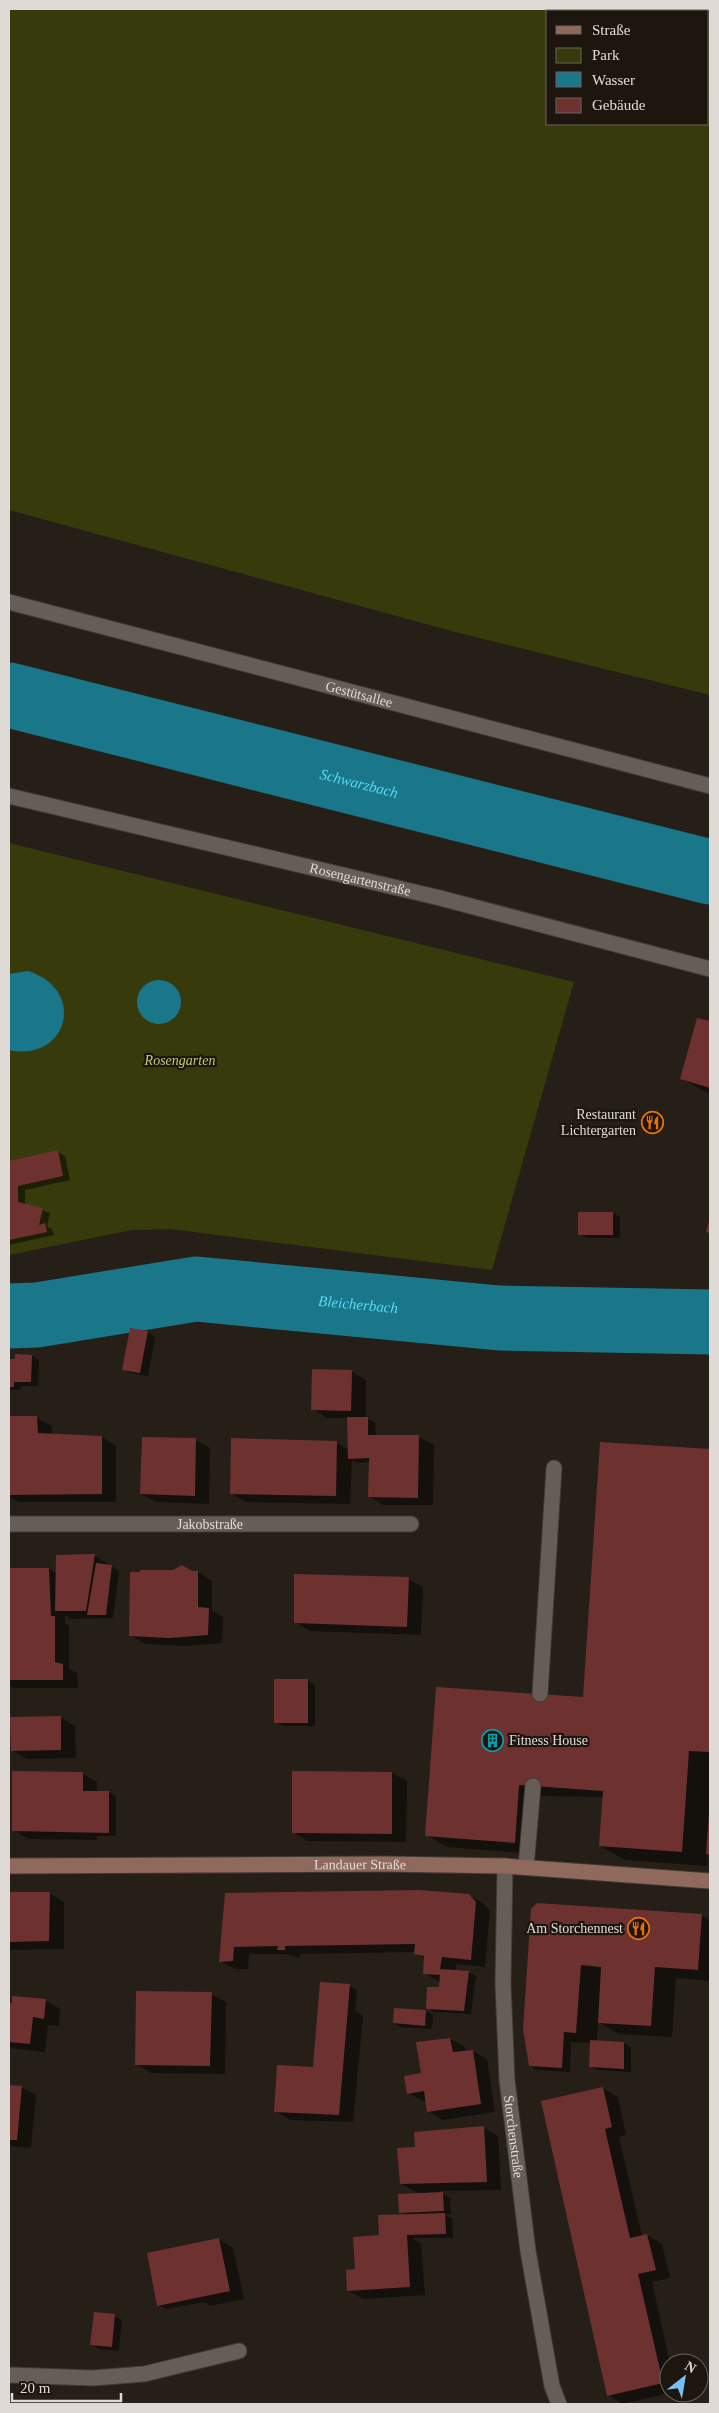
<svg xmlns="http://www.w3.org/2000/svg" width="719" height="2413" viewBox="0 0 719 2413" font-family="'Times New Roman',serif">
	<rect width="100%" height="100%" fill="#261f18"/>
	<g fill="#373a0a" fill-rule="evenodd">
		<path d="M 9,9 L 710,9 L 710,695 L 455,632 L 9,510 ZM 548,11 L 708,11 L 708,124 L 548,124 Z"/>
		<polygon points="9,843 574,982 492,1270 170,1229 132,1230 9,1255"/>
	</g>
	<g fill="#197789">
		<path d="M 28,971 C 88,990 67,1063 9,1050 L 9,974 Z"/>
		<circle cx="159" cy="1002" r="22"/>
	</g>
	<g fill="#0007">
		<polygon points="698,1019 710,1022 710,1094 682,1079"/>
		<polygon points="58,1152 65,1156 70,1180 25,1190 25,1205 50,1213 47,1226 52,1229 54,1235 9,1245 9,1162"/>
		<polygon points="579,1213 613,1213 620,1217 620,1238 587,1238 579,1234"/>
		<polygon points="131,1329 148,1332 155,1337 148,1376 130,1373 123,1369"/>
		<polygon points="32,1356 39,1360 38,1386 21,1386 21,1390 9,1390 9,1361 17,1361"/>
		<polygon points="352,1372 366,1380 366,1418 375,1422 376,1436 419,1437 434,1445 433,1505 383,1505 369,1496 369,1462 357,1463 352,1460 350,1504 246,1502 231,1493 232,1439 337,1443 349,1450 348,1418 327,1418 313,1409"/>
		<polygon points="9,1417 37,1418 52,1426 52,1435 102,1437 116,1446 116,1502 19,1502 9,1497"/>
		<polygon points="196,1440 210,1448 209,1504 156,1502 141,1494"/>
		<polygon points="601,1443 710,1450 710,1855 708,1854 707,1866 625,1860 600,1846 603,1797 539,1796 535,1854 447,1847 427,1835 586,1698"/>
		<polygon points="94,1555 119,1571 113,1618 71,1619 65,1615 65,1623 69,1626 69,1669 77,1673 78,1688 14,1688 9,1685 9,1569 49,1569 57,1574"/>
		<polygon points="192,1572 198,1572 212,1581 212,1611 223,1617 222,1643 184,1646 145,1644 130,1635"/>
		<polygon points="408,1579 423,1587 421,1635 310,1631 295,1622"/>
		<polygon points="308,1680 315,1685 315,1726 283,1726 276,1722"/>
		<polygon points="60,1717 75,1726 76,1758 27,1759 12,1750"/>
		<polygon points="293,1772 392,1773 407,1781 406,1842 308,1841 293,1832"/>
		<polygon points="83,1774 97,1782 97,1792 109,1792 116,1796 116,1836 97,1836 97,1840 28,1839 13,1830"/>
		<polygon points="49,1893 64,1902 64,1949 9,1950 9,1894"/>
		<polygon points="227,1894 469,1895 484,1904 490,1911 485,1967 456,1964 455,1971 469,1972 476,1976 471,2014 434,2012 427,2008 440,1989 440,1982 424,1973 425,1959 416,1952 300,1954 300,1958 287,1954 249,1954 248,1969 235,1969 220,1961"/>
		<polygon points="532,1910 701,1915 710,1920 710,1981 676,1978 672,2037 619,2034 598,2022 597,2042 624,2043 631,2047 631,2072 597,2070 590,2066 591,2043 571,2042 570,2072 537,2070 530,2066"/>
		<polygon points="350,1986 357,1990 355,2011 363,2016 353,2122 290,2120 275,2111 313,2068"/>
		<polygon points="211,1994 226,2002 225,2074 151,2073 136,2064"/>
		<polygon points="45,2000 60,2009 59,2026 48,2025 45,2052 9,2048 9,2004"/>
		<polygon points="426,2011 433,2015 432,2029 401,2027 394,2023"/>
		<polygon points="450,2039 465,2047 466,2052 473,2051 487,2059 495,2112 443,2120 428,2111 426,2101 423,2101 408,2093"/>
		<polygon points="9,2086 21,2087 36,2095 31,2148 9,2146"/>
		<polygon points="603,2088 618,2097 626,2135 619,2137 642,2236 647,2235 662,2244 670,2278 652,2282 670,2363 669,2393 623,2404 608,2395"/>
		<polygon points="484,2128 498,2136 501,2190 439,2191 450,2198 451,2214 445,2215 452,2218 453,2238 412,2238 421,2244 425,2295 363,2299 349,2291 356,2270 383,2237 406,2215 400,2212 420,2194 401,2184 416,2149"/>
		<polygon points="218,2239 233,2248 244,2299 210,2306 204,2302 166,2309 159,2305"/>
		<polygon points="95,2314 115,2316 122,2320 119,2351 99,2349 92,2345"/>
	</g>
	<g fill="none" stroke-linecap="round" stroke-linejoin="round">
		<g stroke="#197789" stroke-width="65">
			<path id="s1" d="M 9,695 L 710,872"/>
			<path id="s2" d="M 9,1316 L 37,1315 L 196,1289 L 499,1318 L 710,1322"/>
		</g>
	</g>
	<g fill="#6d3130">
		<polygon points="697,1018 710,1021 710,1088 680,1079"/>
		<polygon points="58,1150 63,1176 18,1186 18,1202 43,1208 39,1225 45,1223 47,1232 9,1240 9,1161"/>
		<rect x="578" y="1212" width="35" height="23"/>
		<polygon points="710,1217 710,1233 706,1232"/>
		<polygon points="130,1328 148,1331 140,1373 122,1370"/>
		<polygon points="15,1354 32,1355 31,1382 14,1382 14,1387 9,1387 9,1359 15,1359"/>
		<polygon points="312,1369 352,1370 351,1411 311,1410"/>
		<polygon points="9,1416 37,1416 38,1433 102,1436 102,1494 9,1495"/>
		<polygon points="347,1417 368,1417 368,1435 419,1435 418,1498 368,1497 369,1458 348,1459"/>
		<polygon points="142,1437 196,1438 195,1496 140,1494"/>
		<polygon points="231,1438 337,1441 336,1496 230,1494"/>
		<polygon points="600,1442 710,1449 710,1752 689,1751 682,1852 599,1846 603,1791 519,1785 515,1843 425,1836 436,1687 583,1697"/>
		<polygon points="95,1554 86,1611 55,1611 56,1555"/>
		<polygon points="96,1563 112,1565 106,1615 87,1615"/>
		<polygon points="182,1565 192,1571 198,1571 198,1607 209,1608 208,1635 169,1638 129,1636 130,1572 140,1572 140,1570 173,1570"/>
		<polygon points="9,1568 49,1568 51,1616 55,1616 55,1662 63,1664 63,1680 9,1680"/>
		<polygon points="294,1574 409,1577 407,1627 294,1623"/>
		<rect x="274" y="1679" width="34" height="44"/>
		<polygon points="61,1716 61,1750 11,1751 10,1717"/>
		<polygon points="12,1771 83,1772 83,1791 109,1791 109,1833 12,1831"/>
		<polygon points="292,1771 392,1772 392,1834 292,1833"/>
		<polygon points="709,1813 710,1813 710,1855 706,1854"/>
		<polygon points="419,1890 469,1894 476,1902 471,1960 442,1957 440,1969 469,1971 464,2011 426,2009 427,1987 439,1987 440,1975 423,1974 424,1956 414,1954 415,1944 285,1946 285,1950 277,1950 278,1946 234,1947 233,1961 219,1962 225,1893"/>
		<polygon points="9,1892 50,1892 49,1941 9,1942"/>
		<polygon points="537,1903 702,1914 698,1970 655,1967 651,2026 598,2023 601,1967 581,1965 576,2033 564,2032 562,2068 529,2066 523,2029 531,1909"/>
		<polygon points="320,1982 350,1984 339,2115 274,2112 277,2065 313,2067"/>
		<polygon points="136,1991 212,1992 210,2066 135,2065"/>
		<polygon points="12,1996 46,1999 44,2019 33,2017 30,2044 9,2042 9,2003 12,2003"/>
		<polygon points="394,2008 426,2010 425,2026 393,2023"/>
		<polygon points="450,2038 453,2052 473,2050 481,2104 427,2112 424,2091 407,2094 404,2076 421,2073 416,2042"/>
		<polygon points="590,2040 624,2042 624,2069 589,2067"/>
		<polygon points="9,2085 22,2086 17,2140 9,2140"/>
		<polygon points="603,2087 612,2127 605,2129 630,2238 647,2234 656,2270 638,2274 663,2383 607,2396 541,2101"/>
		<polygon points="484,2126 487,2182 400,2184 397,2148 415,2147 414,2132"/>
		<polygon points="443,2192 444,2211 399,2213 398,2194"/>
		<polygon points="445,2213 446,2234 407,2235 410,2287 347,2291 346,2270 355,2269 353,2237 379,2235 378,2215"/>
		<polygon points="219,2238 230,2291 157,2306 147,2253"/>
		<polygon points="94,2312 115,2314 112,2347 90,2345"/>
	</g>
	<g fill="none" stroke-linecap="round" stroke-linejoin="round">
		<defs>
			<g id="lane">
				<path id="s3" d="M 9,602 L 710,786"/>
				<polyline points="540,1694 554,1468"/>
				<polyline points="526,1867 533,1786"/>
			</g>
			<g id="street">
				<path id="s4" d="M 9,796 L 440,898 L 710,969"/>
				<path id="s5" d="M 9,1524 L 411,1524"/>
				<path id="s6" d="M 505,1866 L 503,1984 L 507,2080 L 528,2251 L 552,2386 L 559,2404"/>
				<polyline points="9,2375 93,2378 144,2374 239,2351"/>
			</g>
			<g id="secondary">
				<path id="s7" d="M 9,1866 L 384,1864 L 505,1866 L 710,1881"/>
			</g>
		</defs>
		<use href="#lane" stroke="#413b36" stroke-width="17"/>
		<use href="#street" stroke="#413b36" stroke-width="17"/>
		<use href="#secondary" stroke="#413b36" stroke-width="17"/>
		<use href="#lane" stroke="#665d56" stroke-width="15"/>
		<use href="#street" stroke="#665d56" stroke-width="15"/>
		<use href="#secondary" stroke="#90695d" stroke-width="15"/>
	</g>
	<defs>
		<symbol id="restaurant-ring" viewBox="-11 -11 22 22"><circle r="9.5" fill="#1d160f" stroke="#e8710a" stroke-width="1.5"/><path d="M-5-6h1v4h1v-4h1v4h1v-4h1v5L-1.5 .5V6h-2V.5L-5-1ZM5-6V6H3V1.5H1.5Q1.5-4 5-6Z" fill="#e8710a"/></symbol>
		<symbol id="building-ring" viewBox="-11 -11 22 22"><circle r="9.5" fill="#1d160f" stroke="#0f9aa8" stroke-width="1.5"/><path d="M-4-6H4V6H1V3H-1V6H-4ZM-2.5-4.3h1.7v1.8h-1.7ZM.8-4.3h1.7v1.8H.8ZM-2.5-1h1.7V.8h-1.7ZM.8-1h1.7V.8H.8Z" fill="#0f9aa8"/></symbol>
	</defs>
	<g fill-rule="evenodd">
		<use href="#restaurant-ring" x="640" y="1110" width="25" height="25"/>
		<use href="#building-ring" x="480" y="1728" width="25" height="25"/>
		<use href="#restaurant-ring" x="626" y="1916" width="25" height="25"/>
	</g>
	<g text-anchor="middle" dominant-baseline="central" stroke-width="4.5" stroke-linejoin="round" paint-order="stroke">
		<g font-size="14" fill="#e0dad6" stroke="#1d160f">
			<text stroke="none"><textPath href="#s3" startOffset="362">Gestütsallee</textPath></text>
			<text stroke="none"><textPath href="#s4" startOffset="361">Rosengartenstraße</textPath></text>
			<text stroke="none"><textPath href="#s5" startOffset="201">Jakobstraße</textPath></text>
			<text stroke="none"><textPath href="#s7" startOffset="351">Landauer Straße</textPath></text>
			<text stroke="none"><textPath href="#s6" startOffset="271">Storchenstraße</textPath></text>
		</g>
		<g font-size="14" font-style="italic" fill="#c4cb70" stroke="#1d160f">
			<text x="180" y="1060">Rosengarten</text>
		</g>
		<g font-size="14" fill="#e0dad6" stroke="#1d160f" text-anchor="end">
			<text x="636" y="1114">Restaurant<tspan x="636" dy="16">Lichtergarten</tspan></text>
			<text x="509" y="1740" text-anchor="start">Fitness House</text>
			<text x="623" y="1928">Am Storchennest</text>
		</g>
		<g font-size="15" font-style="italic" fill="#5bd8f4" stroke="#1d160f">
			<text stroke="none"><textPath href="#s1" startOffset="361">Schwarzbach</textPath></text>
			<text stroke="none"><textPath href="#s2" startOffset="352">Bleicherbach</textPath></text>
		</g>
	</g>
	<rect width="719" height="2413" fill="none" stroke="#e0dad6" stroke-width="20"/>
	<rect x="546" y="10" width="162" height="115" fill="#1d160f" stroke="#6b645f"/>
	<rect x="556" y="26" width="25" height="8" fill="#90695d" stroke="#6b645f"/>
	<text x="592" y="35" font-size="15" fill="#e0dad6">Straße</text>
	<rect x="556" y="48" width="25" height="15" fill="#373a0a" stroke="#6b645f"/>
	<text x="592" y="60" font-size="15" fill="#e0dad6">Park</text>
	<rect x="556" y="72" width="25" height="15" fill="#197789" stroke="#6b645f"/>
	<text x="592" y="85" font-size="15" fill="#e0dad6">Wasser</text>
	<rect x="556" y="98" width="25" height="15" fill="#6d3130" stroke="#6b645f"/>
	<text x="592" y="110" font-size="15" fill="#e0dad6">Gebäude</text>
	<g transform="translate(684 2378) rotate(31)"><circle r="24" fill="#1d160f" stroke="#6b645f"/>
	<path d="M0-4L9 19L0 12L-9 19Z" fill="#77c0f7"/>
	<text y="-8" font-size="14" font-weight="bold" text-anchor="middle" fill="#e0dad6">N</text>
	</g>
	<path d="M12 2393v8h109v-8" fill="none" stroke="#e0dad6" stroke-width="2.5"/>
	<text x="20" y="2393" font-size="15" fill="#e0dad6" stroke="#1d160f" stroke-width="4" paint-order="stroke">20 m</text>
</svg>
